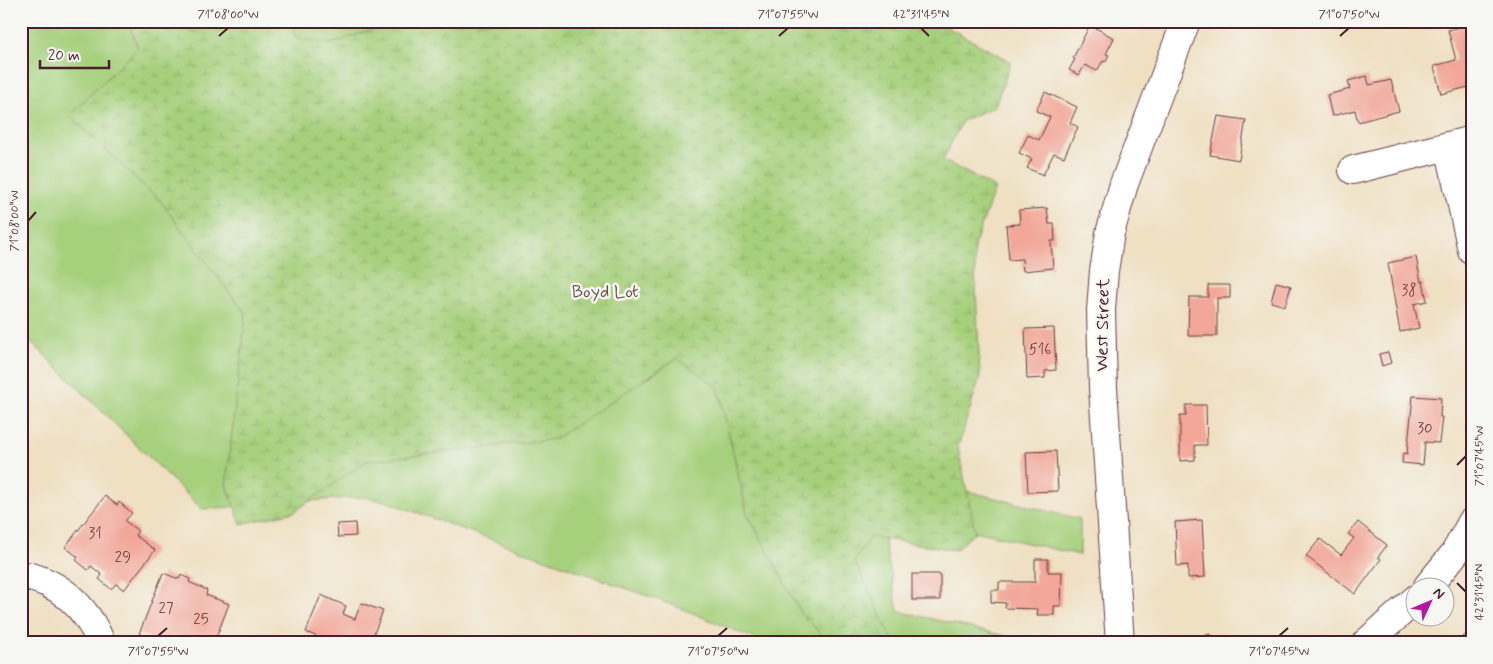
<svg xmlns="http://www.w3.org/2000/svg" width="1493" height="664" viewBox="0 0 1493 664" font-family="Mynerve,sans-serif">
	<defs>
		<pattern id="wetland-marsh" width="20" height="14" patternUnits="userSpaceOnUse" patternTransform="scale(1.25)"><rect width="20" height="14" fill="#a6d07c"/><path d="M1 5h8M5 5V1M11 12h8M15 12V8" fill="none" stroke="#90b26b"/></pattern>
	</defs>
	<rect width="100%" height="100%" fill="#f6f6f2"/>
	<filter id="ink" filterUnits="userSpaceOnUse"><feTurbulence type="fractalNoise" baseFrequency=".02" numOctaves="2"/><feDisplacementMap in="SourceGraphic" scale="10" xChannelSelector="R" yChannelSelector="G"/><feConvolveMatrix kernelMatrix="1 2 1 2 8 2 1 2 1" color-interpolation-filters="sRGB"/></filter>
	<filter id="wash" filterUnits="userSpaceOnUse"><feTurbulence type="fractalNoise" baseFrequency=".0096" numOctaves="4" result="noise"/><feDisplacementMap in="SourceGraphic" scale="20" xChannelSelector="R" yChannelSelector="G"/><feGaussianBlur stdDeviation="1.12" result="paint"/><feColorMatrix in="noise" values="0 0 0 0 0 0 0 0 0 0 0 0 0 0 0 0 0 1.4 0 .05"/><feComposite in="paint" operator="in"/></filter>
	<g filter="url(#wash)">
		<rect width="100%" height="100%" fill="#efe0c2"/>
		<polygon fill="#a6d07c" stroke="#787854" points="21,21 933,21 873,468 1080,519 1080,555 878,509 898,611 1035,643 765,643 678,607 385,501 363,497 202,509 21,332"/>
		<polygon fill="url(#wetland-marsh)" stroke="#787854" points="128,21 290,21 296,37 331,44 394,21 936,21 1011,62 995,106 962,121 943,160 995,188 974,246 980,376 958,447 975,532 956,550 871,537 854,560 894,643 830,643 802,615 747,513 718,387 677,358 555,439 366,461 294,512 241,524 226,484 246,314 160,201 69,115 138,48"/>
		<g fill="none" stroke-linecap="round" stroke-linejoin="round">
			<polyline stroke="#66a6d9" stroke-width="7" points="21,29 24,21"/>
		</g>
		<g id="blocks">
			<g fill="#f2a799">
				<polygon points="1472,24 1472,86 1441,94 1434,66 1456,60 1448,30"/>
				<polygon points="1090,25 1114,38 1106,54 1109,55 1105,62 1103,61 1097,71 1085,65 1079,75 1069,70 1075,59 1073,58"/>
				<polygon points="1367,76 1369,85 1391,80 1399,111 1358,122 1355,110 1332,116 1327,95 1350,89 1348,81"/>
				<polygon points="1045,92 1077,107 1070,123 1078,127 1064,157 1054,153 1043,175 1027,168 1032,159 1019,153 1028,135 1039,140 1050,117 1036,111"/>
				<polygon points="1218,116 1246,120 1239,160 1210,155"/>
				<polygon points="1047,208 1049,224 1054,224 1055,241 1051,241 1053,268 1023,271 1022,259 1009,260 1006,225 1020,224 1019,210"/>
				<polygon points="1416,257 1421,282 1423,281 1427,301 1414,304 1419,328 1400,332 1388,263"/>
				<polygon points="1276,282 1291,286 1285,306 1271,302"/>
				<polygon points="1208,285 1230,285 1230,298 1217,298 1217,336 1188,336 1189,297 1208,297"/>
				<polygon points="1054,328 1056,370 1045,371 1045,378 1027,379 1025,329"/>
				<polygon points="1388,352 1391,363 1382,366 1379,354"/>
				<polygon points="1413,396 1441,398 1440,417 1442,417 1439,443 1425,442 1423,465 1402,463 1403,453 1407,454"/>
				<polygon points="1186,405 1206,405 1207,445 1195,445 1195,460 1180,461 1180,416 1186,416"/>
				<polygon points="1056,451 1058,491 1028,492 1026,452"/>
				<polygon points="105,496 117,505 119,502 132,513 125,521 138,531 135,535 155,550 124,590 116,584 111,589 99,579 102,575 91,566 88,570 76,560 78,557 65,547"/>
				<polygon points="21,518 26,519 23,541 21,541"/>
				<polygon points="1202,520 1205,577 1188,578 1188,565 1177,566 1175,522"/>
				<polygon points="1358,522 1387,545 1378,557 1381,559 1355,594 1306,556 1320,539 1341,555 1354,538 1348,534"/>
				<polygon points="355,523 356,536 338,537 337,524"/>
				<polygon points="1035,559 1048,559 1048,572 1062,572 1061,606 1054,606 1054,615 1037,615 1038,609 1005,608 1006,603 991,602 991,590 999,590 999,582 1035,582"/>
				<polygon points="163,573 179,579 181,575 190,579 189,582 207,590 206,595 229,604 214,643 184,643 184,640 172,636 170,643 154,643 155,640 139,634"/>
				<rect x="912" y="574" width="28" height="26"/>
				<polygon points="321,595 346,606 343,614 355,619 361,603 383,611 370,643 362,643 349,638 347,643 332,643 306,632"/>
				<polygon points="1470,631 1472,633 1472,643 1456,643"/>
				<polygon points="22,634 45,643 21,643"/>
				<polygon points="1210,634 1211,643 1181,643 1180,639"/>
				<polygon points="428,637 441,643 426,643"/>
			</g>
		</g>
	</g>
	<g filter="url(#ink)">
		<use href="#blocks" fill-opacity="0" stroke="#633c42" stroke-width="1"/>
		<g fill="none" stroke-linecap="round" stroke-linejoin="round">
			<defs>
				<g id="minor">
					<polyline points="1449,146 1472,250"/>
					<polyline points="1353,170 1472,140"/>
					<path d="M 21,575 C 60,581 87,608 101,643"/>
					<polyline points="1428,586 1455,553 1472,522"/>
					<polyline points="1366,643 1416,599"/>
				</g>
				<polyline id="major" points="1120,643 1103,388 1101,310 1104,271 1110,233 1124,184 1186,21"/>
			</defs>
			<use href="#minor" stroke="#633c42" stroke-width="30"/>
			<use href="#major" stroke="#633c42" stroke-width="30"/>
			<use href="#minor" stroke="#fff" stroke-width="28"/>
			<use href="#major" stroke="#fff" stroke-width="28"/>
		</g>
	</g>
	<path fill="none" stroke="#4a1f2b" stroke-width="2" d="M 921,28 L 929,36M 219,36 L 228,28M 779,36 L 788,28M 1340,36 L 1349,28M 28,221 L 36,212M 1457,465 L 1466,456M 1457,583 L 1466,592M 158,636 L 167,628M 718,636 L 727,628M 1279,636 L 1288,628"/>
	<g text-anchor="middle" dominant-baseline="central" stroke-width="5" stroke-linejoin="round" paint-order="stroke">
		<g font-size="15" fill="#744146">
			<text x="1409" y="291">38</text>
			<text x="1040" y="350">516</text>
			<text x="1425" y="429">30</text>
			<text x="95" y="534">31</text>
			<text x="123" y="558">29</text>
			<text x="166" y="609">27</text>
			<text x="201" y="620">25</text>
		</g>
		<g font-size="18" fill="#665443" stroke="#f6f6f2">
			<text x="605" y="292">Boyd Lot</text>
		</g>
		<g font-size="18" fill="#4a1f2b" stroke="#f6f6f2">
			<text transform="translate(1103 325) rotate(-89)">West Street</text>
		</g>
	</g>
	<rect width="1493" height="664" fill="none" stroke="#f6f6f2" stroke-width="55"/>
	<g transform="translate(1430 602) rotate(46)"><circle r="24" fill="#f6f6f2" stroke="#b1a0a2"/>
	<path d="M0-4L9 19L0 12L-9 19Z" fill="#b5179e"/>
	<text y="-8" font-size="14" font-weight="bold" text-anchor="middle" fill="#4a1f2b">N</text>
	</g>
	<path d="M40 60v8h69v-8" fill="none" stroke="#4a1f2b" stroke-width="2.5"/>
	<text x="48" y="60" font-size="15" fill="#4a1f2b" stroke="#f6f6f2" stroke-width="4" paint-order="stroke">20 m</text>
	<rect x="28" y="28" width="1438" height="608" fill="none" stroke="#4a1f2b" stroke-width="2"/>
	<g font-size="12" text-anchor="middle" fill="#4a1f2b">
		<text x="228" y="18">71°08'00"W</text>
		<text x="788" y="18">71°07'55"W</text>
		<text x="921" y="18">42°31'45"N</text>
		<text x="1349" y="18">71°07'50"W</text>
		<text transform="translate(14 221) rotate(-90)" y="4">71°08'00"W</text>
		<text transform="translate(1479 456) rotate(-90)" y="4">71°07'45"W</text>
		<text transform="translate(1479 592) rotate(-90)" y="4">42°31'45"N</text>
		<text x="158" y="655">71°07'55"W</text>
		<text x="718" y="655">71°07'50"W</text>
		<text x="1279" y="655">71°07'45"W</text>
	</g>
</svg>
